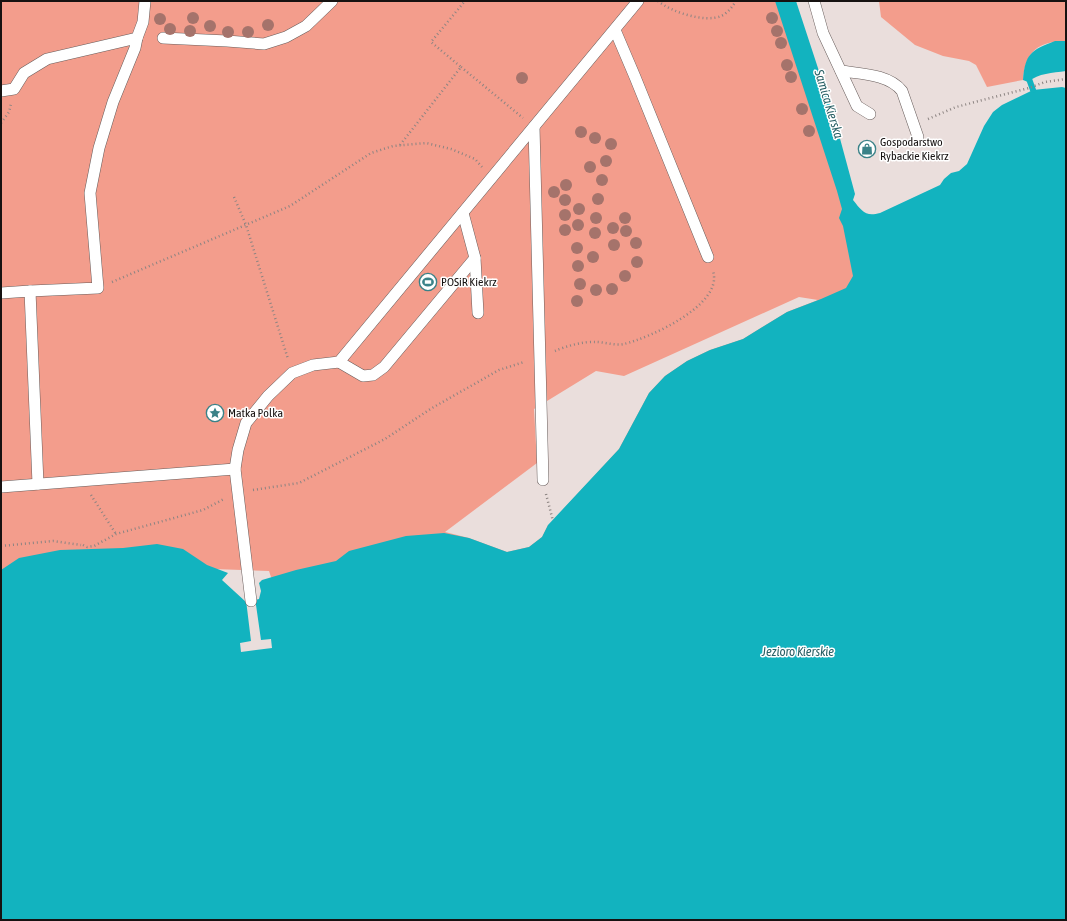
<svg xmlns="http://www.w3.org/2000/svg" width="1067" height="921" viewBox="0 0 1067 921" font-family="'Asap Condensed',sans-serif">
	<rect width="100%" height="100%" fill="#eadedc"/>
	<g fill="#f39d8c">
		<polygon points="1,1 777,1 848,220 882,267 557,516 619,449 649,393 665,376 687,361 710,350 743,339 787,312 818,300 799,297 624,376 596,371 534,409 537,463 445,532 469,538 507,552 529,547 542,537 548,525 563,579 278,587 271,577 269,571 156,567 1,583"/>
		<path d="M 879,1 L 1066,1 L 1066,41 C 1038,41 1025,52 1023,80 L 987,87 L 976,65 L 969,61 L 943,56 L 915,45 L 881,17 Z"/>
	</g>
	<g fill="#12b3bf">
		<path d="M 775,1 L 796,1 L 835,120 L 855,194 L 853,200 C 862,211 865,217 880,213 L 940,185 L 944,179 L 951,173 L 959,171 L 967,164 L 984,126 L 993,112 L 1002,105 L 1033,90 L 1062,87 L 1066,88 L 1066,920 L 1,920 L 1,570 L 19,558 L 60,550 L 123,548 L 157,544 L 183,549 L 207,565 L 228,573 L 222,580 L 246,602 L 259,599 L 261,591 L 259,583 L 262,580 L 296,570 L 336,561 L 349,551 L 406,536 L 444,533 L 469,538 L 507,552 L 529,547 L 542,537 L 548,525 L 619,449 L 649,393 L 665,376 L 687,361 L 710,350 L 743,339 L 787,312 L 821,299 L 846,288 L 853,276 L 843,226 L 839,218 L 842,209 L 837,191 Z"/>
		<path d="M 1055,41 L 1066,41 L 1066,71 C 1052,73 1039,73 1028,82 L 1023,80 C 1025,54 1031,50 1055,41 Z"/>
	</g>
	<polygon fill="#eadedc" points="255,598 261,640 271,639 272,648 241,652 240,643 251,641 246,600"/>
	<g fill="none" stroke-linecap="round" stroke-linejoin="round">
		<polyline stroke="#12b3bf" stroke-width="6" points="1031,74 1028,76 1033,90"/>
		<defs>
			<g id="service">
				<polyline points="814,1 823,33 857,106 870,114"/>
				<polyline points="615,30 635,77 708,257"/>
				<polyline points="163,38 227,41 264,44 286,37 306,26 332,1"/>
				<path d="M 841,71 C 861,74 889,74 902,91 L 918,137"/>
				<polyline points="1,91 14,89 24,73 47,59 137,38 143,22 145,1"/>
				<polyline points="534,127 543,480"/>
				<polyline points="475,258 478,313"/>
				<polyline points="30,291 98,288 90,193 99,148 113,102 135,48 137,38"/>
				<polyline points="1,293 30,291 38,484"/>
				<polyline points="339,362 363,376 373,375 384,367 475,258 463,213"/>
				<polyline points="1,487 235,469"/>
				<polyline points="251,601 235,469 238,450 246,423 268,396 292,373 313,365 339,362 638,1"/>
			</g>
		</defs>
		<use href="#service" stroke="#685d5b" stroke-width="12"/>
		<g stroke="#8c8482" stroke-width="2.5" stroke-dasharray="1 3" stroke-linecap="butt">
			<path d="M 658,1 C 671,12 705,23 721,16 C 728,13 732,7 736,1"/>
			<polyline points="461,67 523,118"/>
			<polyline points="928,119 956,107 1029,88 1045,82 1066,79"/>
			<polyline points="1,123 9,112 11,104"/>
			<polyline points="400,145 461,67 431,42 465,1"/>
			<polyline points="234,197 246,225 288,359"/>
			<polyline points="112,282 290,206 371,153 393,146 426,143 451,149 475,159 482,167"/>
			<path d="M 555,351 C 566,346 585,341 596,342 C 605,342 615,346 624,344 C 649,338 724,305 713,271"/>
			<polyline points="253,490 299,483 385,439 432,408 499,370 524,362"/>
			<polyline points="546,494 553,521"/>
			<polyline points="91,495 116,534"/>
			<polyline points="83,545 87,547 94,546 116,534 203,510 224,499"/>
			<polyline points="1,546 53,541 81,545"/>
		</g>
		<use href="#service" stroke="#fff" stroke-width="11"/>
	</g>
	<g fill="#a5736b">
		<circle cx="193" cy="18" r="6"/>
		<circle cx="772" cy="18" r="6"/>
		<circle cx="160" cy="19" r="6"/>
		<circle cx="268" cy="25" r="6"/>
		<circle cx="210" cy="26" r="6"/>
		<circle cx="170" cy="29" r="6"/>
		<circle cx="190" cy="31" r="6"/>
		<circle cx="777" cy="31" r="6"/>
		<circle cx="228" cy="32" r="6"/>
		<circle cx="248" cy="32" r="6"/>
		<circle cx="781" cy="43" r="6"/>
		<circle cx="787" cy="65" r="6"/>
		<circle cx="791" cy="77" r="6"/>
		<circle cx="522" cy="78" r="6"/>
		<circle cx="802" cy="109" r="6"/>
		<circle cx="809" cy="131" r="6"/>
		<circle cx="581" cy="132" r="6"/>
		<circle cx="595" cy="138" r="6"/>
		<circle cx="611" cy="144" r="6"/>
		<circle cx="606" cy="161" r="6"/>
		<circle cx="590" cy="167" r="6"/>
		<circle cx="602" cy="180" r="6"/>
		<circle cx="566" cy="185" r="6"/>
		<circle cx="554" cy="192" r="6"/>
		<circle cx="598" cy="199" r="6"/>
		<circle cx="565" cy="200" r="6"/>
		<circle cx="579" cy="209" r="6"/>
		<circle cx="565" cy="215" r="6"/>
		<circle cx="596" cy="218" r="6"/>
		<circle cx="625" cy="218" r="6"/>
		<circle cx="578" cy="225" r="6"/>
		<circle cx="613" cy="228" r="6"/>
		<circle cx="565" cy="230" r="6"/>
		<circle cx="626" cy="231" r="6"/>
		<circle cx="595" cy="233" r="6"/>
		<circle cx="636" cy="243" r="6"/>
		<circle cx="614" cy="245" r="6"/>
		<circle cx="577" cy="248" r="6"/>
		<circle cx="593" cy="257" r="6"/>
		<circle cx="637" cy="262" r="6"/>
		<circle cx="578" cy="266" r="6"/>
		<circle cx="625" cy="276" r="6"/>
		<circle cx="580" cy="284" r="6"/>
		<circle cx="612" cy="289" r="6"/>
		<circle cx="596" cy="290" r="6"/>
		<circle cx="577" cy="301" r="6"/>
	</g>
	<defs>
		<symbol id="shop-ring" viewBox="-11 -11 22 22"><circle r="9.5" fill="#fff" stroke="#3a8288" stroke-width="1.5"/><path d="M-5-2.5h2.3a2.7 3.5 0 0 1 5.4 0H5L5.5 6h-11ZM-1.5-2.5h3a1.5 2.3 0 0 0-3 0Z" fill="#3a8288"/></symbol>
		<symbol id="stadium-ring" viewBox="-11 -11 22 22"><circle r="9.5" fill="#fff" stroke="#3a8288" stroke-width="1.5"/><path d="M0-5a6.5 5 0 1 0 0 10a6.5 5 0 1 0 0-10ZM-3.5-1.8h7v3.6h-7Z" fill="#3a8288"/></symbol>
		<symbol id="sight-ring" viewBox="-11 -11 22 22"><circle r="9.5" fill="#fff" stroke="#3a8288" stroke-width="1.5"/><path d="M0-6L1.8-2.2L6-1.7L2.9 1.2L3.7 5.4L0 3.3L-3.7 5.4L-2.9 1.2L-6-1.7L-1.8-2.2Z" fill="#3a8288"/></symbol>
	</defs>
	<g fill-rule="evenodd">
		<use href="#shop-ring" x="857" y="139" width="20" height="20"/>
		<use href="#stadium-ring" x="418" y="272" width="20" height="20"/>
		<use href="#sight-ring" x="205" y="403" width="20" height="20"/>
	</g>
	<g text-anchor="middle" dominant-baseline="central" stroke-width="3" stroke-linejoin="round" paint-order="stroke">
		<g font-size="12" fill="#161211" stroke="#fff" text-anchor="start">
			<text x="880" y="142">Gospodarstwo<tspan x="880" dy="14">Rybackie Kiekrz</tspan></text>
			<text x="441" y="282">POSiR Kiekrz</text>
			<text x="228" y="413">Matka Polka</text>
		</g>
		<g font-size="13" font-style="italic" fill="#286065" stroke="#fff">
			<text transform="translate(829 104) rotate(73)">Samica Kierska</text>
			<text x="798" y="651">Jezioro Kierskie</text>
		</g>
	</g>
	<rect width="1067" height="921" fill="none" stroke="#161211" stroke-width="4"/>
</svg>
